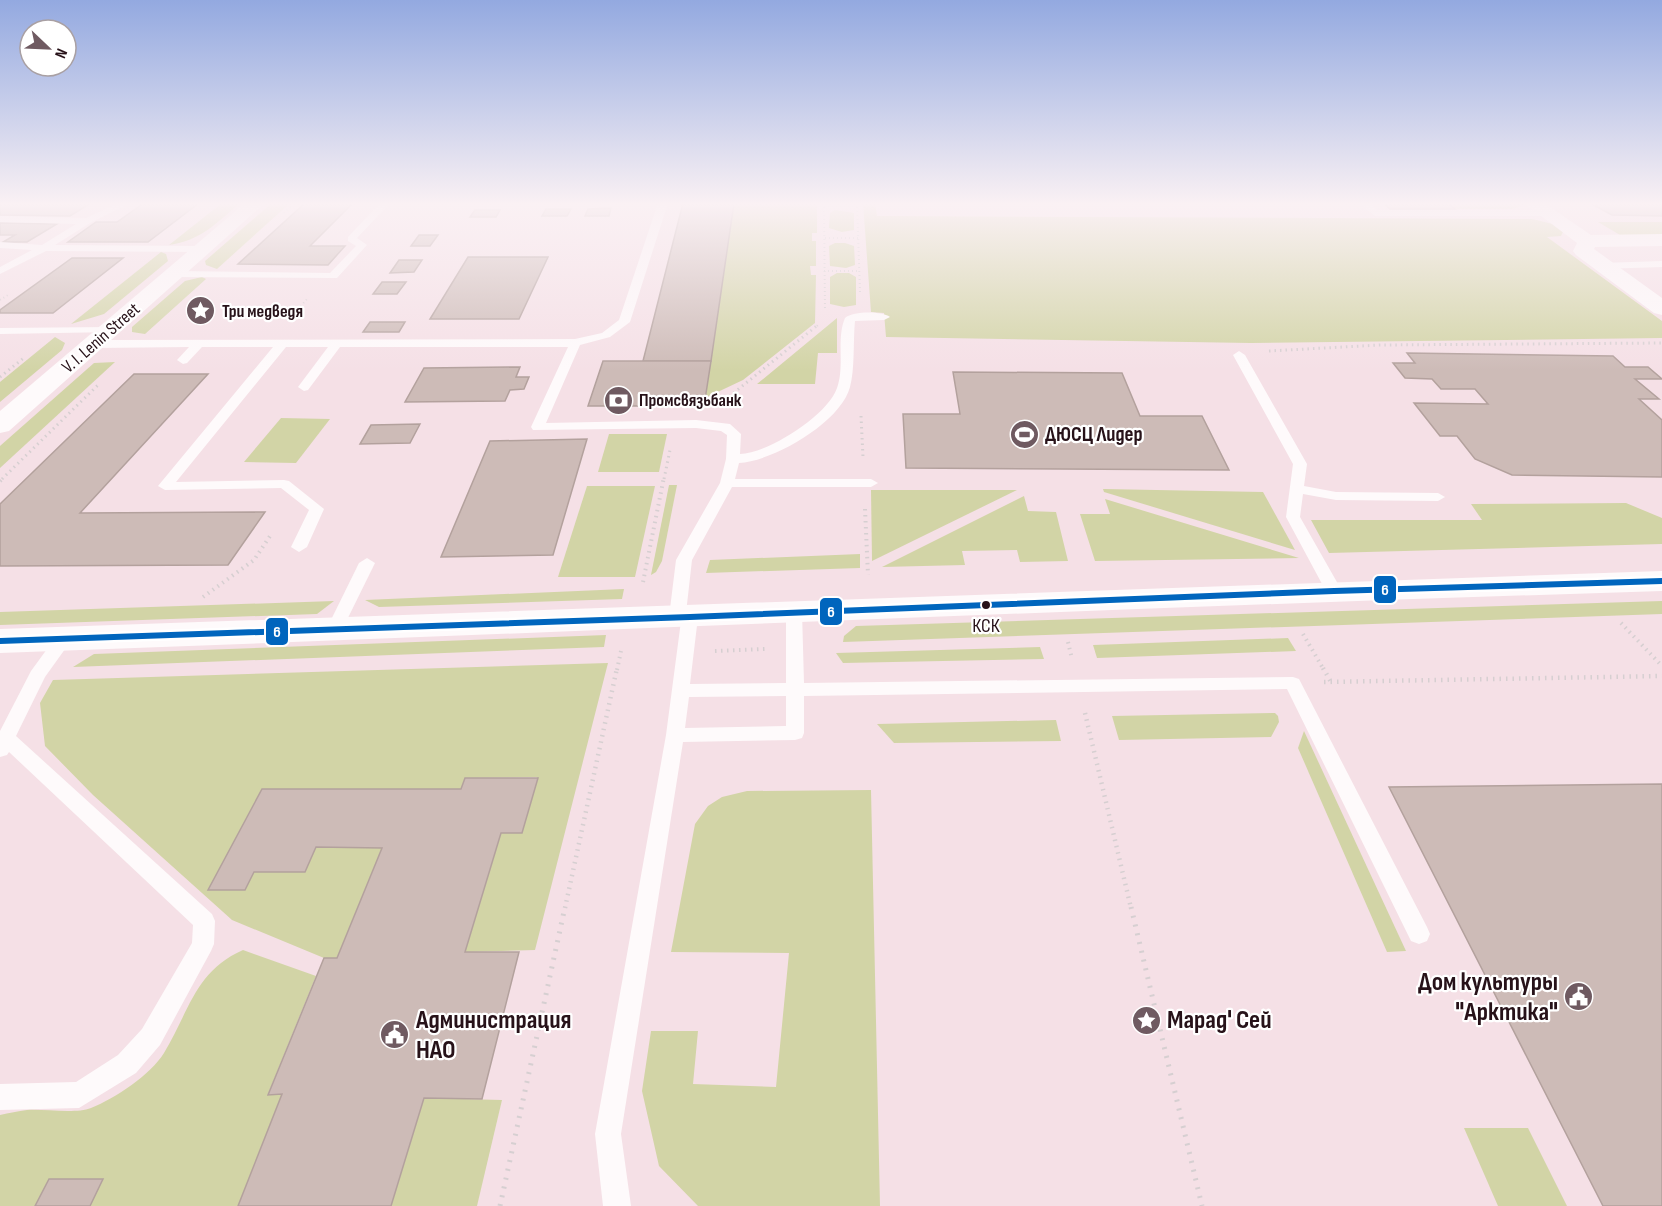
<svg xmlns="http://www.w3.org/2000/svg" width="1662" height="1206" viewBox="0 0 1662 1206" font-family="'Sofia Sans Condensed',sans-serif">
	<rect width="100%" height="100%" fill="#f5e0e6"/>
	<g fill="#d2d4a6">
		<path d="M 222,203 L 240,203 C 218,222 200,241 169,245 Z"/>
		<polygon points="272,203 290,203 217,269 206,265 205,261"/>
		<polygon points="734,203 817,203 817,233 812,233 812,241 816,241 816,266 810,266 811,275 816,275 815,323 743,380 705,398"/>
		<polygon points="863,203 875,203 877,216 1532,219 1553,224 1563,232 1561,236 1547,237 1662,321 1662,338 1251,343 886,337 884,313 871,312"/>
		<polygon points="1447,203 1520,203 1523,205 1513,209 1455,209"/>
		<polygon points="835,210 854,213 854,230 842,232 829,228 830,213"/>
		<polygon points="1598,222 1662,222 1662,235 1620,235"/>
		<polygon points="835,243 845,243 854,246 855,265 846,268 830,266 829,246"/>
		<polygon points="161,252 166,254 168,261 104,314 71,324"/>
		<polygon points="837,273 849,273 856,277 856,305 844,307 830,304 830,277"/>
		<polygon points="202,277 206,279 145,334 132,332 132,327 185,281"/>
		<polygon points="837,318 837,353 818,353 815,384 757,384"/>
		<polygon points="55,337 65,343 62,350 0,402 0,382"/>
		<polygon points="115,362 0,468 0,446 94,363"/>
		<polygon points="281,418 330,419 296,463 244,462"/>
		<polygon points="609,434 667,434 659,472 598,472"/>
		<polygon points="669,485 677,485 662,561 656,572 651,575"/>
		<polygon points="587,486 655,486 635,577 558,577"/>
		<polygon points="1103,489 1263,492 1295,550 1104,492"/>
		<polygon points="871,490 1017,490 872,561"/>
		<polygon points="1024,496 1028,511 1056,512 1068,561 1020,562 1017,550 962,551 965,565 882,567"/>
		<polygon points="1105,499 1299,558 1095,561 1080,514 1110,514"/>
		<polygon points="1626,503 1662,518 1662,544 1329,553 1311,520 1482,520 1471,504"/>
		<polygon points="860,554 860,568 706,573 710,560"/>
		<polygon points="624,589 622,599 379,607 365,600"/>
		<polygon points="334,601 317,614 0,625 0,612"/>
		<polygon points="1662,601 1662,614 843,642 844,636 856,626"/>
		<polygon points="606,635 604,647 73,667 94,654"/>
		<polygon points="1288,638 1296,651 1097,658 1093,645"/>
		<polygon points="1040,647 1044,659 843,663 836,653"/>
		<polygon points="608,663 535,950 465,952 501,833 522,833 537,777 465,778 461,789 262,789 209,889 254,872 305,872 316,847 382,848 337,958 324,958 232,920 93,795 45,746 40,703 53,680"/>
		<polygon points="1275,713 1278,716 1279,722 1271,737 1119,740 1112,716"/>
		<polygon points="1056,720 1061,741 894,743 877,724"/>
		<polygon points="1304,731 1406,951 1387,952 1298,748"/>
		<polygon points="871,790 880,1206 698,1206 659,1166 642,1091 651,1031 698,1031 693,1084 776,1087 789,953 671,952 695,824 708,806 722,797 747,791"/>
		<path d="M 243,950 L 316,976 L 268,1094 L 282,1094 L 238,1206 L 90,1206 L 102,1179 L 49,1179 L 35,1206 L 0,1206 L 0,1115 C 9,1113 18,1111 27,1110 C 45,1109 76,1114 91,1108 C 116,1098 150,1075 164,1053 C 189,1012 195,971 243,950 Z"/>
		<polygon points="424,1098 502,1100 477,1206 391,1206"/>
		<polygon points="1464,1128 1528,1128 1567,1206 1498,1206"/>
	</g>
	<g fill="#cdbbb7" stroke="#b3a19d" stroke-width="1.5">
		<polygon points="0,203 91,203 70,216 0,215"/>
		<polygon points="144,203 199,203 148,242 68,242 96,222 117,222"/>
		<polygon points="305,203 353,203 310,246 345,246 328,265 238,264"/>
		<polygon points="683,203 734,203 711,361 643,361"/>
		<polygon points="1383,203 1447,203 1455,209 1390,209"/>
		<polygon points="1590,203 1662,203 1662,216 1612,215"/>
		<polygon points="611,208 609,216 585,216 588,209"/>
		<polygon points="546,209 571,209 567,216 542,216"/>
		<polygon points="475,210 500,210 496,217 470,217"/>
		<polygon points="0,223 57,224 27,242 3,242 15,235 0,235"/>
		<polygon points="419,235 438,235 430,246 411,246"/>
		<polygon points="468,257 548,257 519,319 430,319"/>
		<polygon points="72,258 123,258 53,313 0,313 0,310"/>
		<polygon points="399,260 422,260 414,272 390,273"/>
		<polygon points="382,282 406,282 397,294 373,294"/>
		<polygon points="370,322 405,322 399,332 363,332"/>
		<polygon points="1407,353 1613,356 1625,367 1648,367 1662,379 1635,379 1659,399 1639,399 1662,420 1662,477 1512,475 1475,459 1457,436 1440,436 1414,403 1488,404 1475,389 1441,389 1432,379 1405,378 1393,363 1415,363"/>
		<polygon points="603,361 711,361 704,406 588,406"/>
		<polygon points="520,367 516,377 529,377 524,389 510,390 505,401 405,402 424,368"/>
		<polygon points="953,372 1122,373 1140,416 1202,416 1229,470 906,468 903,414 960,414"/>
		<polygon points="134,374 208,374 80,513 265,512 228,565 0,566 0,504"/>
		<polygon points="420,424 410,443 360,444 371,425"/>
		<polygon points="587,439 553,555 441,557 490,441"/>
		<polygon points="465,778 538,778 522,833 501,833 465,952 519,952 482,1099 424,1098 391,1206 238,1206 282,1094 268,1095 324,958 337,958 382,848 316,847 305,872 254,872 245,890 208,890 262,789 461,789"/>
		<polygon points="1662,784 1662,1206 1603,1206 1389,787"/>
		<polygon points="49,1179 103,1179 90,1206 35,1206"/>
	</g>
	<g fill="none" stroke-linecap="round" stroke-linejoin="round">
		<g stroke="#d6cfd1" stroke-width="2" stroke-dasharray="1 3" stroke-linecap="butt">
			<polyline points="824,203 825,310"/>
			<polyline points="857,203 860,292"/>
			<polyline points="824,206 857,206"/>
			<polyline points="284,213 295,203"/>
			<polyline points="825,238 858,238"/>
			<polyline points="824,271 859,271"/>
			<polyline points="0,300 8,295"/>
			<polyline points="290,318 307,299"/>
			<polyline points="817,326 819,324"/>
		</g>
		<g stroke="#d6cfd1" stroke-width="3" stroke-dasharray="1.5 4" stroke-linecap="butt">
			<polyline points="1269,351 1380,345 1662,343"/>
			<polyline points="0,377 25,357"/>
			<polyline points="725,400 819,324"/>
			<polyline points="861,416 863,457"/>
			<polyline points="2,479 98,385"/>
			<polyline points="664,479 670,450"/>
		</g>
		<g stroke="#d6cfd1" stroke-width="4" stroke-dasharray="1.5 4.5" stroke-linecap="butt">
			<polyline points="0,481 4,477"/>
			<polyline points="865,509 868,575"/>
			<polyline points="643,582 664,477"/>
			<polyline points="203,597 254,560 270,536"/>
			<polyline points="1621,623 1662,666"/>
			<polyline points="1303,634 1324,670"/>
			<polyline points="1068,642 1072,659"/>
			<polyline points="715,651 765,649"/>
			<polyline points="617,670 621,651"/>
		</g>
		<g stroke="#d6cfd1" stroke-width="4.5" stroke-dasharray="1.5 5" stroke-linecap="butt">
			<polyline points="1323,668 1331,682"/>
			<polyline points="1324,682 1662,676"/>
			<polyline points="1085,713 1131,908"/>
			<polyline points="565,908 617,668"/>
		</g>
		<g stroke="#d6cfd1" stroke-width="5" stroke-dasharray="2 7" stroke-linecap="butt">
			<polyline points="1131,907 1202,1206"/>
			<polyline points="500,1206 565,907"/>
		</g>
		<g fill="#fefafb" fill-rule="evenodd">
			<polygon points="119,203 130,203 90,223 55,245 202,246 207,249 202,252 46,251 0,274 0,267 32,250 0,248 0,242 42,245 76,224 0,222 0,216 86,218"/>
			<polygon points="380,203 390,203 357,238 367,245 337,278 174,277 169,274 174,271 330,273 356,246 348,241 348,237"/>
			<path d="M 658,203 L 668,203 L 630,322 L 610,337 L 580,345 L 546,423 L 696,420 L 730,424 L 741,434 L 740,454 C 769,453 828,415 837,388 C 845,366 836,339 845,318 C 854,311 881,311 890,317 L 884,320 L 855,321 C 853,341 855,369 850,387 C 841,422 774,461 739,463 L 735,479 L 871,479 L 878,483 L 871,487 L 732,487 L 692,560 L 686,613 L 696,613 L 698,617 L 690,684 L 786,683 L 786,612 L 788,608 L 800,608 L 802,612 L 804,683 L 1293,677 L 1299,679 L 1427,927 L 1430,934 L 1427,941 L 1419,944 L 1411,941 L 1287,689 L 804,696 L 804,733 L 802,738 L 795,740 L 683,742 L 621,1134 L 631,1206 L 603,1206 L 595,1134 L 666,735 L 681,621 L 671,621 L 669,617 L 676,560 L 720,483 L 726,459 L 727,435 L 721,431 L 696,428 L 533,430 L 531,427 L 568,347 L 340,347 L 308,390 L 304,391 L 298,387 L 328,347 L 286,347 L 176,482 L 284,480 L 289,481 L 324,509 L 307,547 L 299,552 L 291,547 L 309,510 L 281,488 L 165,490 L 158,486 L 273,347 L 202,347 L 187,363 L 183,364 L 177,360 L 189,347 L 94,348 L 88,344 L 94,340 L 575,339 L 602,333 L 619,320 ZM 786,696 L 786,726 L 685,728 L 689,697 Z"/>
			<polygon points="1359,203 1369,203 1377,210 1548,210 1553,213 1548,216 1375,216"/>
			<polygon points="1662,261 1662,267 1601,269 1596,266 1601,263"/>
			<polygon points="110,327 116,330 114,332 0,334 0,328"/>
			<polygon points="1239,351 1245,355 1307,464 1304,486 1336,492 1438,493 1445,497 1438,501 1336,500 1303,494 1300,517 1342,591 1340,595 1328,595 1286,517 1293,464 1233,355"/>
			<polygon points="367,558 375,563 343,628 341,632 329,632 327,628 359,563"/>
			<polygon points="64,632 70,634 73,638 45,677 16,736 212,914 215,921 214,944 211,951 160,1045 136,1073 79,1108 0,1110 0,1084 76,1082 118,1055 142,1029 192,943 193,925 9,752 7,755 0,757 0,731 31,671 58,634"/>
		</g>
		<polygon fill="#fefafb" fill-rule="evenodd" points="1524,203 1544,203 1591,235 1662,234 1662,246 1595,247 1594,249 1662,298 1662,315 1654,313 1576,255 1573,251 1577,243"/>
		<g fill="#fefafb" fill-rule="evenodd">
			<polygon points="245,203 265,203 9,431 0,433 0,411"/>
			<path d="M 1662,571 L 1662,591 C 1108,608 554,633 0,653 L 0,629 Z"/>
		</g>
		<defs>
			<polygon id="bus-1" points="1662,578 1662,584 1334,594 690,620 0,644 0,638 690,614 1334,588"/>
		</defs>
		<use href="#bus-1" stroke="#fff" stroke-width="5"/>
		<use href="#bus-1" fill="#0065bd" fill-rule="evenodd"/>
	</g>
	<linearGradient id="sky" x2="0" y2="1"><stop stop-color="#93a9e0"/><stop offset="0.55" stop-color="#faf1f4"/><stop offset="1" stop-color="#faf1f4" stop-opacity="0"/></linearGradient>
	<rect width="1662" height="371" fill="url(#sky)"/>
	<defs>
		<symbol id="sight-disc" viewBox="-11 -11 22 22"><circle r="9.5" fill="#6f5a61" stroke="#fff"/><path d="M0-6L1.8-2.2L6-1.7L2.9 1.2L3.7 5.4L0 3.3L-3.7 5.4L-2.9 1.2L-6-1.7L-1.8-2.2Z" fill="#fff"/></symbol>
		<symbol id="bank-disc" viewBox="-11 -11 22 22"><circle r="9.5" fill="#6f5a61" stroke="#fff"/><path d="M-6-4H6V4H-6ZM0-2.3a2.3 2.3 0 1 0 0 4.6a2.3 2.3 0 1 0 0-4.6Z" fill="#fff"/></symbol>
		<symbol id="stadium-disc" viewBox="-11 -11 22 22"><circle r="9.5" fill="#6f5a61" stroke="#fff"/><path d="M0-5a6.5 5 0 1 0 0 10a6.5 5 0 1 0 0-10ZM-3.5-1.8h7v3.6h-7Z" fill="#fff"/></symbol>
		<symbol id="civic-disc" viewBox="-11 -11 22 22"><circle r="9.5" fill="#6f5a61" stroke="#fff"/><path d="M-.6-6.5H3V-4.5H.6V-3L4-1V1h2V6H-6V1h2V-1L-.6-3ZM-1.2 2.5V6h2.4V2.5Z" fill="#fff"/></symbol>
	</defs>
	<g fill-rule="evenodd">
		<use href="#sight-disc" x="184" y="294" width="33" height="33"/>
		<use href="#bank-disc" x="602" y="384" width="33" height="33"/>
		<use href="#stadium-disc" x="1008" y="418" width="33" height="33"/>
		<use href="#civic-disc" x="1562" y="980" width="33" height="33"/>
		<use href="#sight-disc" x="1130" y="1004" width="33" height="33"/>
		<use href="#civic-disc" x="378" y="1018" width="33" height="33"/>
	</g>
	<circle fill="#271219" stroke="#fff" stroke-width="2" cx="986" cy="605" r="5"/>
	<g text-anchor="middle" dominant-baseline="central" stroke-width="4.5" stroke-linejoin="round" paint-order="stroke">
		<g font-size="18" font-weight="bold" fill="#271219" stroke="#fff" text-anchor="start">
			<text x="222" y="311">Три медведя</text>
			<text x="639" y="400">Промсвязьбанк</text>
		</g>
		<g font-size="18" fill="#271219" stroke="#fff">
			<text transform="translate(101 338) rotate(-41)">V. I. Lenin Street</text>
		</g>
		<g font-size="20" fill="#271219" stroke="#fff">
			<text x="986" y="626">КСК</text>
		</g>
		<g font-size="21" font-weight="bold" fill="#271219" stroke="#fff" text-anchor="start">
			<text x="1045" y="434">ДЮСЦ Лидер</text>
		</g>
		<g font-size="26" font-weight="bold" fill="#271219" stroke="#fff" text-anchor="start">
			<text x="1558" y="982" text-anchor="end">Дом культуры<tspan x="1558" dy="30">"Арктика"</tspan></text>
			<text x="416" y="1020">Администрация<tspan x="416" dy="30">НАО</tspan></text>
			<text x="1167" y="1020">Марад' Сей</text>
		</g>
	</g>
	<g stroke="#fff" stroke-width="2">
		<rect x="1373" y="575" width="24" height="29" rx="6" fill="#0065bd"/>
		<rect x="819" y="597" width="24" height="29" rx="6" fill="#0065bd"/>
		<rect x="265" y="617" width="24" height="29" rx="6" fill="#0065bd"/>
	</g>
	<g font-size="16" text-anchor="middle" font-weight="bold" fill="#fff">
		<text x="1385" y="595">6</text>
		<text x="831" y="617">6</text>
		<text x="277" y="637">6</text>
	</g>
	<g transform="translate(48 48) rotate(113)"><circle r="28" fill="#ffffff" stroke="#a9a0a3" stroke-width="1.5"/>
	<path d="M0-4.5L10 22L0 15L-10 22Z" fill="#6f5a61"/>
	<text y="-9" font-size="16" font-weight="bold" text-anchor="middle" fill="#271219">N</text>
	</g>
</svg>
